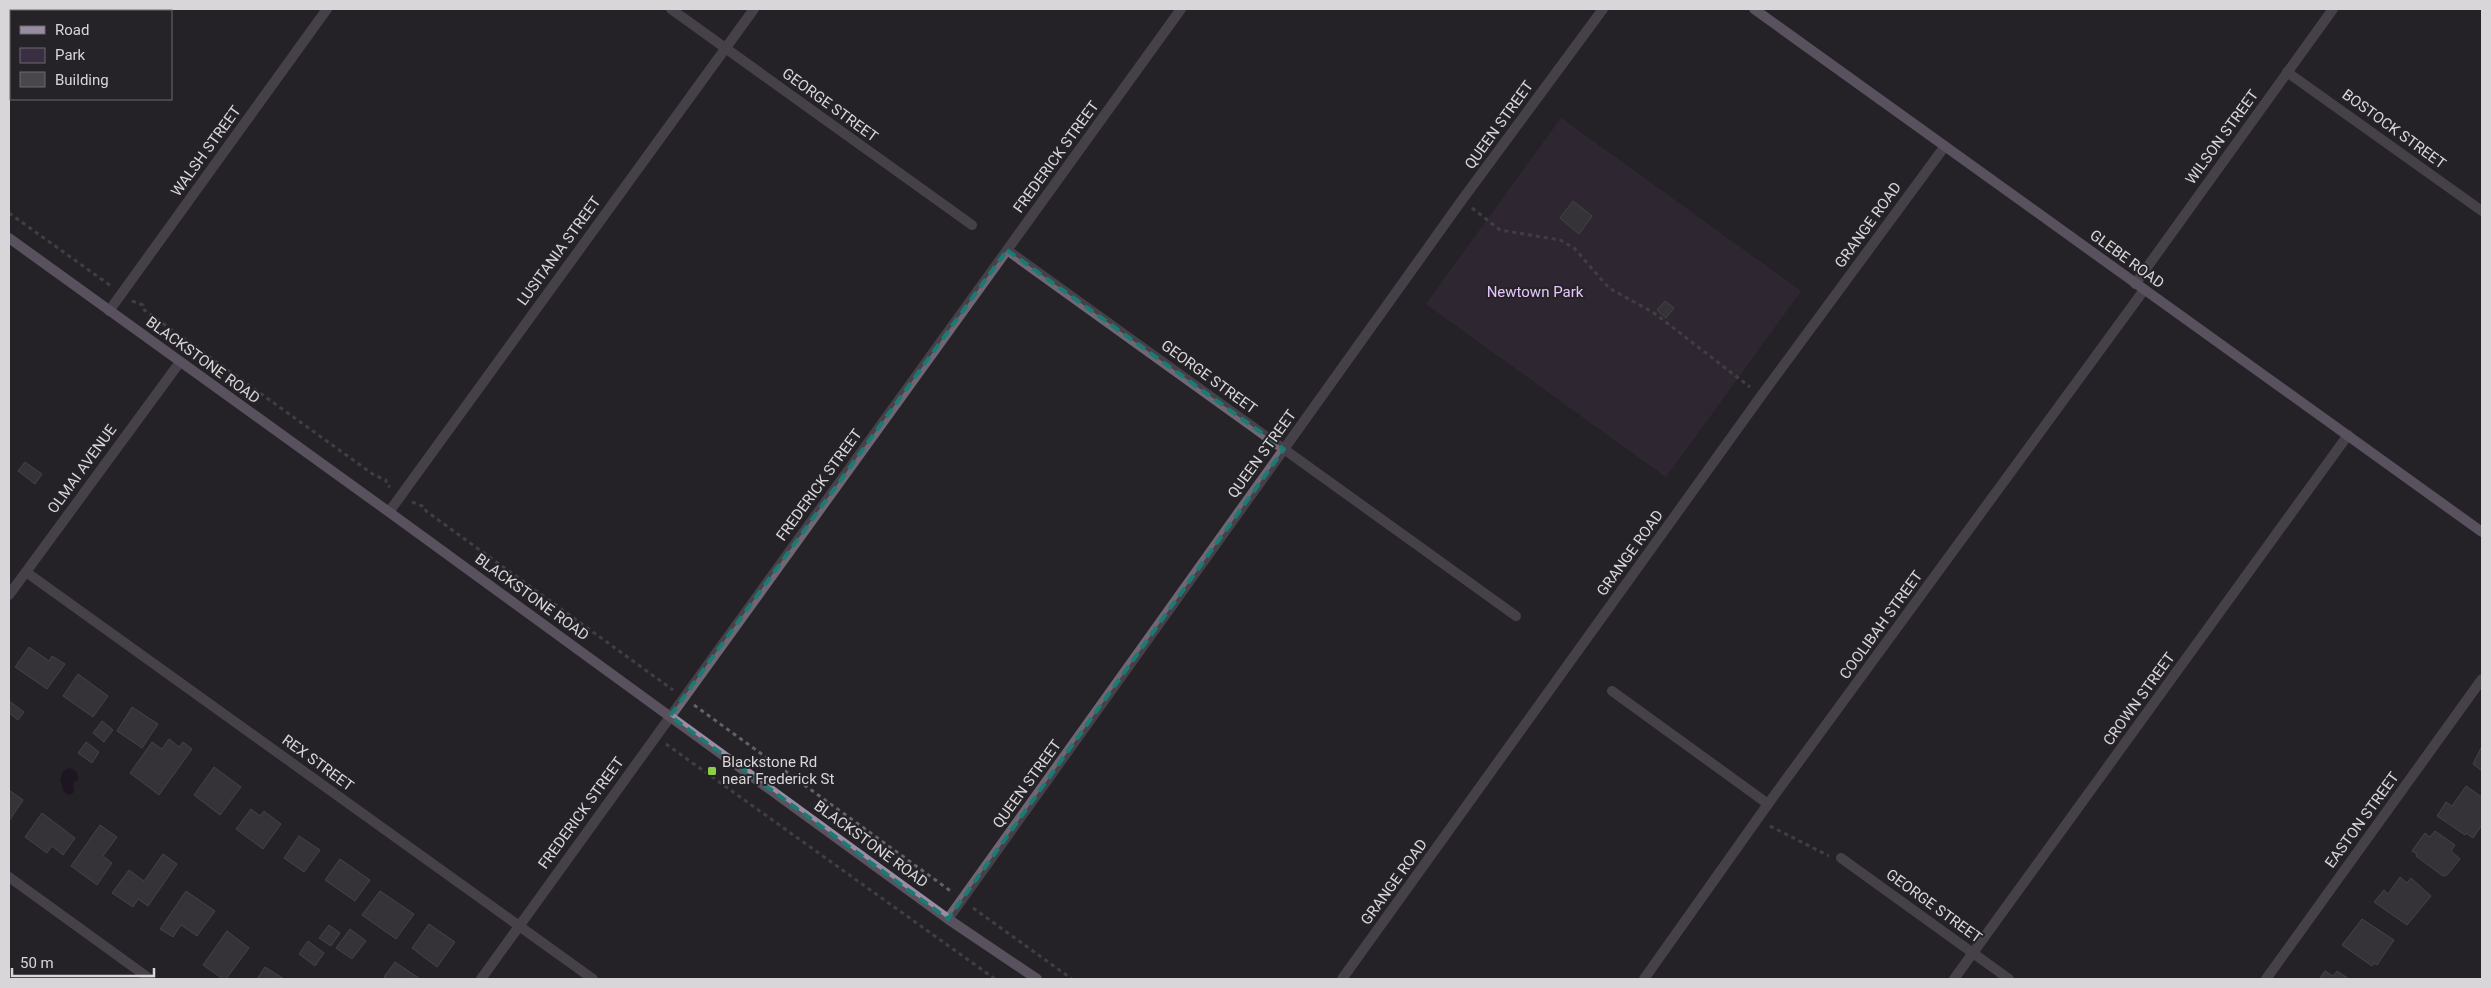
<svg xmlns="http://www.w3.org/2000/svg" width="2491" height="988" viewBox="0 0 2491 988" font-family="Roboto,sans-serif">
	<rect width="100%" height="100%" fill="#252327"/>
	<path fill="#3a2e42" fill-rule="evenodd" d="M 1561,118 L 1801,291 L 1666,477 L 1426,304 ZM 1573,201 L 1592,216 L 1579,233 L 1560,218 Z"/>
	<polygon fill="#16061e" points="70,768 77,772 78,780 73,783 74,792 70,795 64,792 60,780 63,771"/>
	<g fill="#4a474c" stroke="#6c696e">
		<polygon points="1573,201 1592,216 1579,234 1560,218"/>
		<polygon points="1665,301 1674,308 1666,318 1657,310"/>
		<polygon points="25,462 42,474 35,484 18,471"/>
		<polygon points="29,647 49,661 52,656 65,664 47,689 15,667"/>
		<polygon points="78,674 108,696 93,717 63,696"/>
		<polygon points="9,701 24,712 18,720 9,713"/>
		<polygon points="132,707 158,724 142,748 117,731"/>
		<polygon points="102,721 113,730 104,742 93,733"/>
		<polygon points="169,739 179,747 183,742 192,749 159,795 130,773 152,742 162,749"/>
		<polygon points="86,742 99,752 92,763 78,753"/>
		<polygon points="2482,746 2482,771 2473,764"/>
		<polygon points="214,767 241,787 220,815 194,795"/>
		<polygon points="2466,786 2482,797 2482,825 2473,838 2466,833 2465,835 2437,816 2446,802 2452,806"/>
		<polygon points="9,790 23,800 9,821"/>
		<polygon points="251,809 260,816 264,811 281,824 263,849 236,829"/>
		<polygon points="42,813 75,838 63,855 52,846 47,853 25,837"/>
		<polygon points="100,825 117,837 103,856 112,863 97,885 71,866"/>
		<polygon points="2435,831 2455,845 2451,851 2460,859 2447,875 2443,876 2416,856 2417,854 2412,851 2425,833 2430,837"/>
		<polygon points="299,836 320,850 304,872 284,858"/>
		<polygon points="163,854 177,864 148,906 138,899 133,907 112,893 129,870 144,881"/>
		<polygon points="340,859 370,880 355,901 325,880"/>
		<polygon points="2400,877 2407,883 2411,878 2431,896 2407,925 2374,902 2384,890 2388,894"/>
		<polygon points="186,891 215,911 197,936 181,925 173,937 160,929"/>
		<polygon points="380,891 414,914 396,939 362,915"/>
		<polygon points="2362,919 2394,940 2377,965 2374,963 2372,966 2342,945"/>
		<polygon points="429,924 455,942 437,967 412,948"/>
		<polygon points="329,925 340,933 331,946 319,938"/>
		<polygon points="350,929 366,941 352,959 336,948"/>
		<polygon points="227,931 249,948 226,979 223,979 203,965"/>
		<polygon points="308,941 324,953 315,966 299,954"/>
		<polygon points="395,962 420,979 387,979 384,977"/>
		<polygon points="265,967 284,979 257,979"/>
		<polygon points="2325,971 2333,976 2337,971 2349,979 2319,979"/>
	</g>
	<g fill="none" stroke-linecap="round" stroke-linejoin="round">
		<g stroke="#636164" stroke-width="3" stroke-dasharray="4 4" stroke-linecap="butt">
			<polyline points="1472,208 1500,230 1560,240 1574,248 1609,288 1654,313 1750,387"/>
			<polyline points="9,213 111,286"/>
			<polyline points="132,301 143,305 143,309 374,475 386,480 386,484 390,487"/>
			<polyline points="412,502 425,507 426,511 673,690"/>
			<polyline points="694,705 952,892"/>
			<polyline points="666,744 995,979"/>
			<polyline points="1770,826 1829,856"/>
			<polyline points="973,908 1072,979"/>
		</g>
		<g stroke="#6f6774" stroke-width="10">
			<polyline points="671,9 972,225"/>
			<polyline points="2287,72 2482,211"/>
			<polyline points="1007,250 1516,616"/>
			<polyline points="2135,284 2333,9"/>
			<polyline points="109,311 327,9"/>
			<polyline points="389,512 754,9"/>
			<polyline points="26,572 593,979"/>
			<polyline points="9,595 180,362"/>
			<polyline points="1612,691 1768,804"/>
			<polyline points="1841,858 2009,979"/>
			<polyline points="9,877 150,979"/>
			<polyline points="948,919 1462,200 1603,9"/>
			<polyline points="481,979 1181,9"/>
			<polyline points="1342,979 1761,396 1945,146"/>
			<polyline points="1644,979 1768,804 2144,290"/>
			<polyline points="1954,979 2348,435"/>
			<polyline points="2266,979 2482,679"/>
		</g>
		<g stroke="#998ca3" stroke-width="10">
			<polyline points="1754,9 2482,532"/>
			<polyline points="9,238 389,512 948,919 1037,979"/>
		</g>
	</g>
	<path d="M0 0H2491V988H0ZM 1007,250 L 1284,449 L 948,919 L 670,716 Z" fill="#252327" fill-opacity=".55" fill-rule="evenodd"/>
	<path fill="none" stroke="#197b73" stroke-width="4" stroke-dasharray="10 6" stroke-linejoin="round" d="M 1007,250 L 1284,449 L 948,919 L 670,716 Z"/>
	<rect fill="#8cce45" stroke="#252327" stroke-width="2" x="707" y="766" width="10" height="10" rx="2.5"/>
	<g text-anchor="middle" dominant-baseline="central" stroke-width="4" stroke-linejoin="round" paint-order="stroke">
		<g font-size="15" fill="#d8d6d9" stroke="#252327">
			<text transform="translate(830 105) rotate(36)">GEORGE STREET</text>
			<text transform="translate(1499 125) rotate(-54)">QUEEN STREET</text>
			<text transform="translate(2394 129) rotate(36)">BOSTOCK STREET</text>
			<text transform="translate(2222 137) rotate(-54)">WILSON STREET</text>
			<text transform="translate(206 151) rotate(-54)">WALSH STREET</text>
			<text transform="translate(1056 157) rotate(-54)">FREDERICK STREET</text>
			<text transform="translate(1868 225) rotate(-54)">GRANGE ROAD</text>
			<text transform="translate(559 251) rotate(-54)">LUSITANIA STREET</text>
			<text transform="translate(2127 259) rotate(36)">GLEBE ROAD</text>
			<text transform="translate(203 360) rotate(36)">BLACKSTONE ROAD</text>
			<text transform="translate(1209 377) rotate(36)">GEORGE STREET</text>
			<text transform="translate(1262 454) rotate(-54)">QUEEN STREET</text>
			<text transform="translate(82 469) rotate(-54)">OLMAI AVENUE</text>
			<text transform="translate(819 485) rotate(-54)">FREDERICK STREET</text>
			<text transform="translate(1630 553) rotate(-54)">GRANGE ROAD</text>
			<text transform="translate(532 597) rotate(36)">BLACKSTONE ROAD</text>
			<text transform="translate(1881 625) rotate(-54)">COOLIBAH STREET</text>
			<text transform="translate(2139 699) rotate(-54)">CROWN STREET</text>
			<text transform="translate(318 763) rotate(36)">REX STREET</text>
			<text transform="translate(1027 784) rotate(-54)">QUEEN STREET</text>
			<text transform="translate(581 813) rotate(-54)">FREDERICK STREET</text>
			<text transform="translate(2362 820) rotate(-54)">EASTON STREET</text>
			<text transform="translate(871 844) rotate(36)">BLACKSTONE ROAD</text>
			<text transform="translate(1394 882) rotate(-54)">GRANGE ROAD</text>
			<text transform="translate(1934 906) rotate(36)">GEORGE STREET</text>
		</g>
		<g font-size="15" fill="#e6c6fd" stroke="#252327">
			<text x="1535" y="292">Newtown Park</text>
		</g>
		<g font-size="15" fill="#d8d6d9" stroke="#252327" text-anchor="start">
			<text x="722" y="762">Blackstone Rd<tspan x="722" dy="17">near Frederick St</tspan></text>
		</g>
	</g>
	<rect width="2491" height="988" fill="none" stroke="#d8d6d9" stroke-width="20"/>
	<rect x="10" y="10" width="162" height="90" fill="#252327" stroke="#6d6b6e"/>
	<rect x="20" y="26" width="25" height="8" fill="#998ca3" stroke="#6d6b6e"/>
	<text x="55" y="35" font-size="15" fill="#d8d6d9">Road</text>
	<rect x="20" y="48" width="25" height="15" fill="#3a2e42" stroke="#6d6b6e"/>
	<text x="55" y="60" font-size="15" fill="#d8d6d9">Park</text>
	<rect x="20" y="72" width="25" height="15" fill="#4a474c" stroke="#6d6b6e"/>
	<text x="55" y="85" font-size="15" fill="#d8d6d9">Building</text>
	<path d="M12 968v8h142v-8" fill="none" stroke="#d8d6d9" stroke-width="2.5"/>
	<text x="20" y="968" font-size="15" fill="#d8d6d9" stroke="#252327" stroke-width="4" paint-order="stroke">50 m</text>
</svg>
